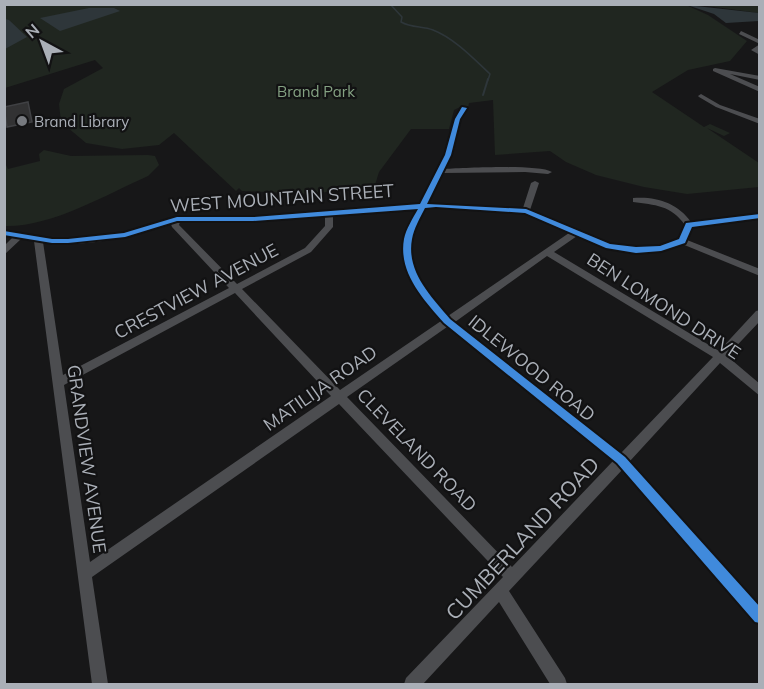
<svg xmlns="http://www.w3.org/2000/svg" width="764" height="689" viewBox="0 0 764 689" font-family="Mulish,sans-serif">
	<rect width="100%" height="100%" fill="#171718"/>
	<g fill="#202620">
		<polygon points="4,5 686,5 708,15 747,41 730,61 688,70 652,92 704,127 710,124 730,133 724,136 707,128 759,163 759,187 687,194 644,187 596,175 566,162 550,151 495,155 493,100 469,103 468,108 460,107 454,110 449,129 411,129 379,172 375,185 312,194 242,191 239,188 236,191 174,133 159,145 122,149 86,143 61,122 59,104 64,89 103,68 95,60 5,88"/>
		<polygon points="700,5 759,5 759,13"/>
		<path d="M 44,150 L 71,156 L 148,155 L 155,156 L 159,165 L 148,176 C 105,195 52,227 5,226 L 5,163 L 8,169 L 40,161 L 39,154 Z"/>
	</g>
	<g fill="#2e363a">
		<polygon points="687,5 759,13 759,21 726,23 714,14"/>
		<polygon points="89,8 114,8 120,11 60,31 40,18"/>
		<polygon points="5,19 9,20 27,37 5,49"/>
	</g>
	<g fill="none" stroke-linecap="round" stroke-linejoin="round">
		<path stroke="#2e363a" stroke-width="1.5" d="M 390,4 L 402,17 L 401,22 C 412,28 422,26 433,30 C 454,38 474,59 490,74 L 488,80"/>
		<polyline stroke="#2e363a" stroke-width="2" points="483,95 488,79"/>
	</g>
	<polygon fill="#323233" stroke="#404144" stroke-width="1.5" points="28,102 32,122 7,127 4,107"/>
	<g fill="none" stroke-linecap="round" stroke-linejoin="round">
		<g fill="#4c4d50" fill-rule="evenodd">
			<polygon points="741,31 760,40 760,44 739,34"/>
			<polygon points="760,44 758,50 760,55 751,50"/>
			<polygon points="715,68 760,76 760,80 730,74 760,87 760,92 713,71 713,69"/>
			<polygon points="701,94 720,105 760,119 760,124 716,107 699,97 698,96"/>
			<path d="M 464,106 L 467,108 L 461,119 L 454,149 L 445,169 C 466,168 538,164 552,172 L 548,174 L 525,172 L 443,173 L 428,203 L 523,208 L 531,183 L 535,181 L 539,183 L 530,210 C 561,223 604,247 637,247 C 652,247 665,244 678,239 L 685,225 C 671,205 655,205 633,202 L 633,198 C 656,196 678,203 691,222 L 760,213 L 760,219 L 692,227 L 687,240 L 760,269 L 760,276 L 682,244 C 640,258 616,253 577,236 L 554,252 L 719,351 L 756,311 L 760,310 L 760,321 L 727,356 L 760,384 L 760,396 L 720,363 L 630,461 L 760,605 L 760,624 L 755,622 L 622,470 L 509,591 L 565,678 L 567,684 L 550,684 L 499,602 L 423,684 L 404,684 L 406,678 L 503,577 L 339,404 L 92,577 L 108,684 L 92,684 L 34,241 L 21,239 L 4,255 L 4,246 L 13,237 L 4,236 L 4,230 L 52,238 L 68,238 L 124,232 L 177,216 L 253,216 L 420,204 L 444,155 L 454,119 L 462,107 ZM 436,207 L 525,213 L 569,233 L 448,316 C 414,276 399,259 425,208 ZM 417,209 C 389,260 407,280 441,321 L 340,390 L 242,289 L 311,252 L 333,227 L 333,215 ZM 325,216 L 325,226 L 305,248 L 237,284 L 179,225 L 180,222 L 253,222 ZM 171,224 L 172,227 L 229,288 L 63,375 L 43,242 C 84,249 132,236 171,224 ZM 547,256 L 713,357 L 621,453 L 455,322 ZM 235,293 L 331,396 L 90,562 L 64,385 ZM 447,327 L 613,461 L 512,567 L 347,397 Z"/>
		</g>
		<defs>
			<path id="cycleway" d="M 462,107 L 467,108 L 460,119 L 451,155 L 427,204 L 526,209 L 610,244 L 636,247 L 660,246 L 679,239 L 686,223 L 760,214 L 760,218 L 692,227 L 685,243 L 661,251 L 636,253 L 606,248 L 525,213 L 436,207 L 425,208 C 420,218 414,228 412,239 C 406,272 431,296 450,319 L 625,457 L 760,607 L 760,623 L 755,622 L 617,463 L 444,323 C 424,300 398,273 404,239 C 406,229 413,218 418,209 L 253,221 L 177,221 L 125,237 L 68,243 L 52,243 L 4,235 L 4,231 L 52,239 L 68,239 L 124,233 L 177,217 L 253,217 L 420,204 L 445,155 L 455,119 Z"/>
		</defs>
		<use href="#cycleway" stroke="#121213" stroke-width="4"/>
		<use href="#cycleway" fill="#408adc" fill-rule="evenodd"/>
	</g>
	<circle fill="#777a7f" stroke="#121213" stroke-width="2" cx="22" cy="121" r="6"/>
	<g text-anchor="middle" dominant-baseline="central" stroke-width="4.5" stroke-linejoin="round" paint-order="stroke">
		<g font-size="15" fill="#84a182" stroke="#121213">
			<text x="316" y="91">Brand Park</text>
		</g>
		<g font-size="15" fill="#aaafb7" stroke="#121213" text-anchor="start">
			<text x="34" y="121">Brand Library</text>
		</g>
		<g font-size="18" fill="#aaafb7" stroke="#121213">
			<text transform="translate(282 198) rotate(-4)">WEST MOUNTAIN STREET</text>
			<text transform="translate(196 291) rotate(-28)">CRESTVIEW AVENUE</text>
			<text transform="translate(664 306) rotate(33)">BEN LOMOND DRIVE</text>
			<text transform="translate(532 368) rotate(39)">IDLEWOOD ROAD</text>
			<text transform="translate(320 388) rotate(-35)">MATILIJA ROAD</text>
			<text transform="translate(417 450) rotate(46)">CLEVELAND ROAD</text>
			<text transform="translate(87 459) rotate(82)">GRANDVIEW AVENUE</text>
		</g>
		<g font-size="21" fill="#aaafb7" stroke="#121213">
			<text transform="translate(522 538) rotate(-47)">CUMBERLAND ROAD</text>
		</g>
	</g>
	<rect width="764" height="689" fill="none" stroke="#aaafb7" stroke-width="12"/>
	<g transform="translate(42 42) rotate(319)" stroke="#121213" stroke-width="4.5" paint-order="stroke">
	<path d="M0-4.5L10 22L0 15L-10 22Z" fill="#aaafb7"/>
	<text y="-9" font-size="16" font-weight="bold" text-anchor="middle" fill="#aaafb7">N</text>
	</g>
</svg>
